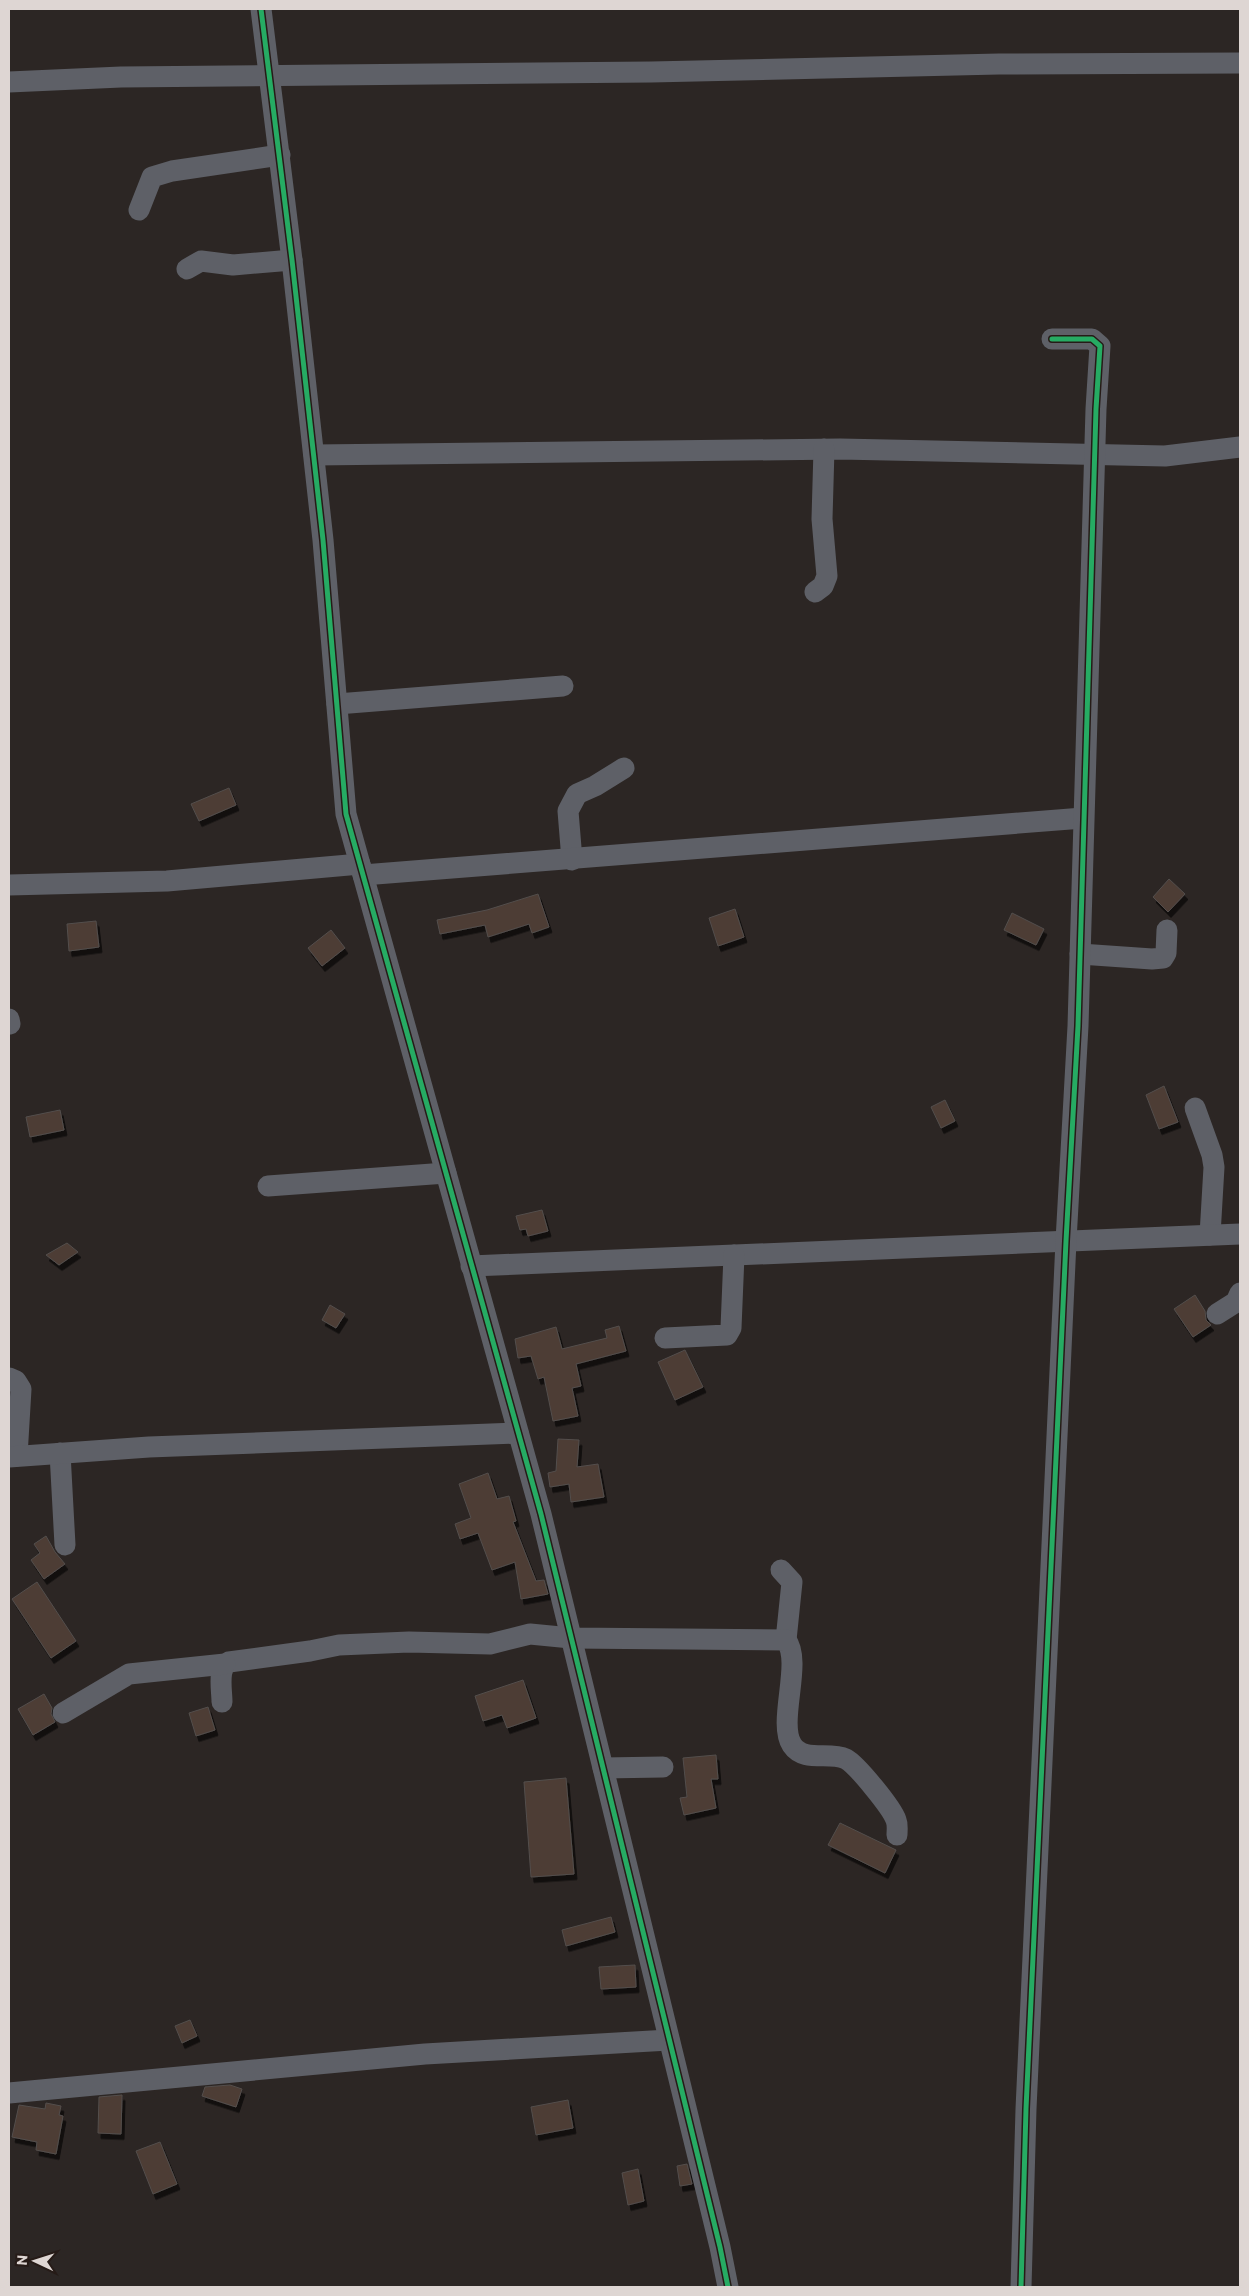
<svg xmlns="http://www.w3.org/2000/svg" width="1249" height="2296" viewBox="0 0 1249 2296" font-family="Commissioner,sans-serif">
	<defs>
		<filter id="shadow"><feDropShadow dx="3" dy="5.5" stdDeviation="0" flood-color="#0009"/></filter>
	</defs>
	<rect width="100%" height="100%" fill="#2c2624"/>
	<g fill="#4d3c34" stroke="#534e4c" filter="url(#shadow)">
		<polygon points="229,788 236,805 199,821 191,804"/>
		<polygon points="1169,879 1185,894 1168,912 1153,897"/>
		<polygon points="538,894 549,927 532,933 529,924 488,937 485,925 440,934 437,920 487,910"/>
		<polygon points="735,909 744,937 718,946 709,918"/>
		<polygon points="1012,913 1044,929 1036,945 1004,930"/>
		<polygon points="96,921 99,947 69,951 67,924"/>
		<polygon points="331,930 345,948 322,966 308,948"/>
		<polygon points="1164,1086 1178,1122 1159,1129 1146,1095"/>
		<polygon points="945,1100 955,1121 941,1128 931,1107"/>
		<polygon points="60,1110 64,1130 30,1137 26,1117"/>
		<polygon points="542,1210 548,1231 528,1236 526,1229 520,1230 516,1216"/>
		<polygon points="67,1243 78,1252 59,1265 46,1255"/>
		<polygon points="1195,1295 1205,1311 1206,1320 1211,1325 1193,1337 1174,1309"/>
		<polygon points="330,1305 345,1314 336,1328 322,1320"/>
		<polygon points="619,1326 626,1351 576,1364 581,1386 572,1388 578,1416 553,1421 544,1377 538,1379 531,1356 518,1358 515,1339 556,1327 562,1349 607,1338 605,1330"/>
		<polygon points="685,1350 703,1387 675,1400 658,1362"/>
		<polygon points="558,1439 579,1440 577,1467 598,1464 604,1497 571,1502 569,1484 550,1487 548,1473 556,1471"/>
		<polygon points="488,1473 497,1499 509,1496 516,1521 513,1522 536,1581 544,1580 548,1594 521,1599 515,1562 492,1570 478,1533 460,1539 455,1524 471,1518 459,1484"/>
		<polygon points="46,1536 55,1552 65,1564 44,1579 31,1560 40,1553 34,1544"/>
		<polygon points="37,1582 76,1641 51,1658 12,1599"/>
		<polygon points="523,1680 536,1718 507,1728 502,1715 483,1721 475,1696"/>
		<polygon points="44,1694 52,1708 51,1714 55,1722 33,1735 18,1709"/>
		<polygon points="208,1707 215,1730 196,1736 189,1713"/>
		<polygon points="716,1755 718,1779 711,1779 716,1808 684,1815 680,1798 687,1797 683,1758"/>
		<polygon points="566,1778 574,1874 531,1877 524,1782"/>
		<polygon points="840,1823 896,1850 885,1873 828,1845"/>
		<polygon points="611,1917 615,1932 566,1946 562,1930"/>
		<polygon points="635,1965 636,1987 601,1989 599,1967"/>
		<polygon points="190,2020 197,2036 182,2043 175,2026"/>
		<polygon points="230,2085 242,2089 236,2107 202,2096 205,2087"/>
		<polygon points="122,2095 121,2134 98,2133 99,2097"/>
		<polygon points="568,2100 573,2128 536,2135 531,2107"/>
		<polygon points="46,2103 61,2106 59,2115 63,2116 56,2154 36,2150 37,2142 12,2137 19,2105 45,2109"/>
		<polygon points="160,2142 177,2184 153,2194 136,2151"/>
		<polygon points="687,2164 692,2184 680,2186 677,2166"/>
		<polygon points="638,2169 644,2201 628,2205 622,2173"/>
	</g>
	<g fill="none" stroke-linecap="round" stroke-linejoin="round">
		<g stroke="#5e6067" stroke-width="21">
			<polyline points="261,9 292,260 323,540 346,814 541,1514 720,2247 728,2287"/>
			<polyline points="9,82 121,77 651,72 999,64 1240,63"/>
			<polyline points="139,210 152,177 172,171 280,155"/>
			<polyline points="187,269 201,261 233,265 292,260"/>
			<polyline points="314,455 840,449 1165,456 1240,447"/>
			<polyline points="815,592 823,586 827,576 822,519 824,449"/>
			<polyline points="337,704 563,686"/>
			<polyline points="572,860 568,811 577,794 595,786 624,768"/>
			<polyline points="363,875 1083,818"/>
			<polyline points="9,885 167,881 360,864"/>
			<polyline points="1080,954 1152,959 1163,958 1166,953 1167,930"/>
			<polyline points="9,1019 10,1024"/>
			<polyline points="1195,1108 1212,1155 1214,1167 1210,1235"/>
			<polyline points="268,1186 446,1173"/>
			<polyline points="471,1266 1240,1234"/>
			<polyline points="1217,1314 1236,1302 1240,1293"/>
			<polyline points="665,1338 727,1335 731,1328 734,1255"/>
			<polyline points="9,1378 16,1381 21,1389 17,1456"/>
			<polyline points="60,1453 65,1545"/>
			<polyline points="9,1457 149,1447 518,1433"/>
			<polyline points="781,1570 792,1582 786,1640"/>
			<path d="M 222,1702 C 222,1690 217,1668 229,1662 L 310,1651 L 339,1645 L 409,1642 L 490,1644 L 530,1634 L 571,1638 L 786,1640 C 803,1662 777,1722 792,1745 C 804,1763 829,1751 846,1759 C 857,1765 892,1808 896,1820 C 898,1825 897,1830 897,1835"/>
			<polyline points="63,1713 129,1674 225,1664"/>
			<polyline points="603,1768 663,1767"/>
			<polyline points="9,2093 425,2054 669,2040"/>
			<polyline points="1021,2287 1026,2109 1066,1241 1078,1026 1096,409 1100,346 1092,339 1052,339"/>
		</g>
		<defs>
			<g id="cycleway">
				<polyline points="261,9 292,260 323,540 346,814 541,1514 720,2247 728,2287"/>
				<polyline points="1021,2287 1026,2109 1066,1241 1078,1026 1096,409 1100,346 1092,339 1052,339"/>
			</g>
		</defs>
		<use href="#cycleway" stroke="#261b17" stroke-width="8"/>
		<use href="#cycleway" stroke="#26ab63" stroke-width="5"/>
	</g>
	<rect width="1249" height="2296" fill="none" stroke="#ded6d3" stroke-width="20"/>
	<g transform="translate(35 2261) rotate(274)" stroke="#261b17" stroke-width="4" paint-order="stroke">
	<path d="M0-4L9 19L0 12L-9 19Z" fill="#ded6d3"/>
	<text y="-8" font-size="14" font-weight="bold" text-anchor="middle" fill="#ded6d3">N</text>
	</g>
</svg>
